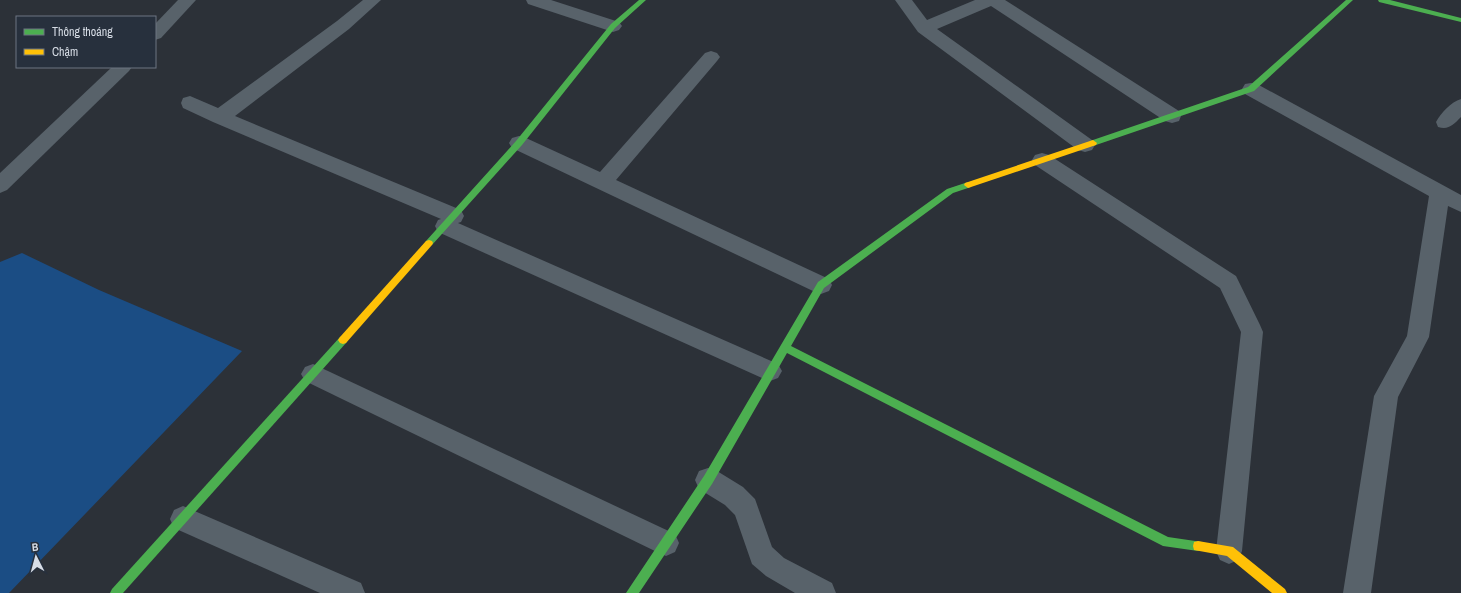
<svg xmlns="http://www.w3.org/2000/svg" width="1461" height="593" viewBox="0 0 1461 593" font-family="'Archivo Narrow',sans-serif">
	<rect width="100%" height="100%" fill="#2c3138"/>
	<polygon fill="#1b4d84" points="22,253 99,290 242,351 9,593 0,593 0,262"/>
	<g fill="none" stroke-linecap="round" stroke-linejoin="round">
		<g fill="#58626a" fill-rule="evenodd">
			<polygon points="178,0 196,0 161,38 155,40 155,24"/>
			<polygon points="363,0 381,0 349,29 235,116 461,210 464,216 461,222 458,223 778,364 782,371 778,378 770,381 762,378 438,232 435,226 438,220 441,219 213,122 183,108 181,103 183,98 190,96 218,108 337,21"/>
			<polygon points="526,0 551,0 619,22 622,26 619,30 613,32 528,4"/>
			<polygon points="895,0 912,0 927,20 975,0 1005,0 1179,111 1181,116 1179,121 1172,123 1165,121 991,6 937,29 1092,140 1095,145 1092,150 1085,152 1078,150 918,32"/>
			<polygon points="711,51 717,53 720,57 717,61 616,180 829,279 832,285 829,291 821,294 813,291 512,148 509,143 512,138 519,136 526,138 600,172 705,53"/>
			<polygon points="112,67 132,67 129,71 7,190 0,193 0,173"/>
			<polygon points="1251,83 1257,84 1461,195 1461,212 1448,206 1429,337 1398,397 1371,593 1343,593 1374,396 1407,336 1429,196 1245,94 1242,89 1245,84"/>
			<path d="M 1461,99 L 1461,117 C 1453,125 1449,130 1438,127 L 1436,122 C 1441,113 1451,102 1461,99 Z"/>
			<polygon points="1042,153 1049,155 1236,276 1260,325 1263,332 1242,551 1238,560 1229,564 1220,560 1216,551 1241,332 1220,288 1035,165 1032,160 1035,155"/>
			<polygon points="313,364 675,534 679,543 675,552 666,556 657,552 305,381 301,374 305,367"/>
			<polygon points="708,468 717,471 743,487 755,499 772,547 784,558 832,583 836,593 795,593 766,576 752,564 735,515 725,505 699,489 695,480 699,471"/>
			<polygon points="183,506 361,583 365,593 320,593 174,528 170,519 174,510"/>
		</g>
		<g fill="#4caf50" fill-rule="evenodd">
			<polygon points="639,0 646,0 615,28 522,145 432,245 426,245 425,243 426,241 516,141 611,24"/>
			<polygon points="1346,0 1353,0 1254,91 1096,145 1093,146 1089,143 1090,141 1248,87"/>
			<polygon points="1378,0 1390,0 1461,18 1461,22 1379,2"/>
			<polygon points="968,182 972,185 971,187 953,193 824,288 791,346 1168,537 1202,542 1203,546 1202,550 1198,551 1163,546 787,353 712,484 639,593 626,593 704,476 818,282 947,189"/>
			<polygon points="343,336 346,337 348,340 346,343 123,593 110,593 112,589 340,337"/>
		</g>
		<g fill="#ffc107" fill-rule="evenodd">
			<polygon points="1093,140 1097,143 1096,145 968,188 964,185 965,183"/>
			<polygon points="429,240 432,241 433,243 432,245 346,343 343,344 340,343 338,340 340,337 426,241"/>
			<polygon points="1198,541 1233,547 1285,589 1287,593 1272,593 1227,556 1194,550 1193,546 1194,542"/>
		</g>
	</g>
	<rect x="16" y="16" width="140" height="52" fill="#27303d" stroke="#6d7581"/>
	<rect x="24" y="29" width="20" height="6" fill="#4caf50" stroke="#6d7581"/>
	<text x="52" y="36" font-size="12" fill="#d7dde6">Thông thoáng</text>
	<rect x="24" y="49" width="20" height="6" fill="#ffc107" stroke="#6d7581"/>
	<text x="52" y="56" font-size="12" fill="#d7dde6">Chậm</text>
	<g transform="translate(36 557) rotate(354)" stroke="#27303d" stroke-width="3" paint-order="stroke">
	<path d="M0-3L7 15L0 10L-7 15Z" fill="#d7dde6"/>
	<text y="-6" font-size="11" font-weight="bold" text-anchor="middle" fill="#d7dde6">B</text>
	</g>
</svg>
